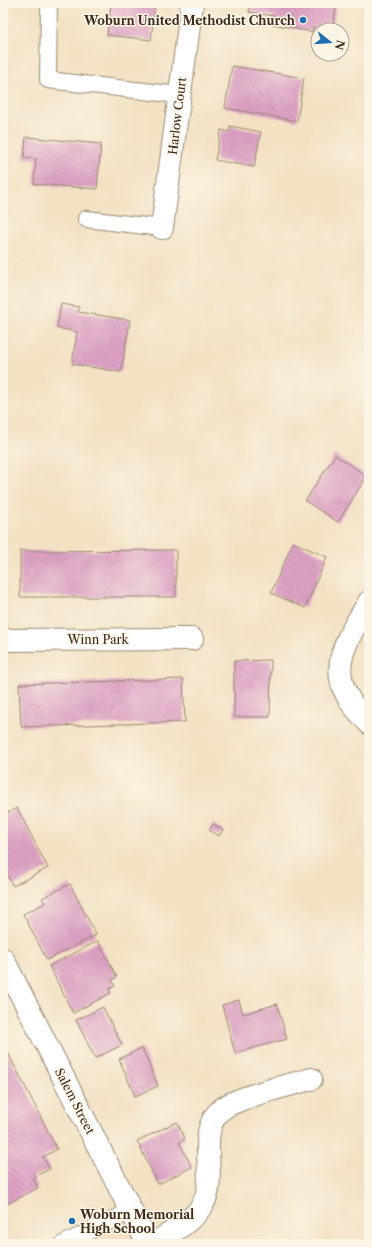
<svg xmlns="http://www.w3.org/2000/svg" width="372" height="1247" viewBox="0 0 372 1247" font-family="'Libre Caslon Text',serif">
	<defs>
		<pattern id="building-back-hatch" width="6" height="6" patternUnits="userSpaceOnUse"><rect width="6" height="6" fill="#dfa2c6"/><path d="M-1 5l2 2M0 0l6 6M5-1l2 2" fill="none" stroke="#b684a0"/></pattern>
	</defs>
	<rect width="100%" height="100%" fill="#fcf5e5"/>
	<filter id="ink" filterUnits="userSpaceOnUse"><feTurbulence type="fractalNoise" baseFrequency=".025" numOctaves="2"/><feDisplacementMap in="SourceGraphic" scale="8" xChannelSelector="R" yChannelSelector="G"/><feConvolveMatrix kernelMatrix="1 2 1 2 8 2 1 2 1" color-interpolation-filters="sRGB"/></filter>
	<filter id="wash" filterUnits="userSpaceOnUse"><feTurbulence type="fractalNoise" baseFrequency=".012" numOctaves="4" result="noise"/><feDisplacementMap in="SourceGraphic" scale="16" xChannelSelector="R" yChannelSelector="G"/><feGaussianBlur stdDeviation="0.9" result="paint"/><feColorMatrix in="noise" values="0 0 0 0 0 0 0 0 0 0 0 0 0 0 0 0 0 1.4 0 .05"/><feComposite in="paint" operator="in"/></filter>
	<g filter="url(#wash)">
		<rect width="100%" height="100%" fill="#f2e1c3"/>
		<g id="blocks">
			<g fill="url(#building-back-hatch)">
				<polygon points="111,3 155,3 151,40 107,35"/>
				<polygon points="251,3 337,3 332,30 313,27 312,32 272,24 274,16 249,12"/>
				<polygon points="232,66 304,78 297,121 225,108"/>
				<polygon points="230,126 261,132 254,167 215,160 221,130 229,132"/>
				<polygon points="26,137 101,144 97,189 34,184 36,159 24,158"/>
				<polygon points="61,304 79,307 78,312 130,320 121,372 72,364 77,332 57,328"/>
				<polygon points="335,455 367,476 338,522 305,501"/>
				<polygon points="293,542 327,557 305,608 271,593"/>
				<polygon points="176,550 176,597 20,597 20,551"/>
				<polygon points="271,660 270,717 234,717 234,661"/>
				<polygon points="183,679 185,722 21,727 19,684"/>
				<polygon points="17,808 48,868 13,886 3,868 3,815"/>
				<polygon points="213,824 223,830 219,836 209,830"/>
				<polygon points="70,884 96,935 47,960 23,914 45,903 42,898"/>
				<polygon points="98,941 117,977 112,980 115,986 109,989 111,993 73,1013 49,966"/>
				<polygon points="239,1000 243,1014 277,1004 287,1039 235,1053 222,1005"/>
				<polygon points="103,1007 122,1045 95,1058 76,1020"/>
				<polygon points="3,1043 57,1149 43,1157 50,1169 33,1177 38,1188 3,1206"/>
				<polygon points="142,1048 158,1086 135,1096 119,1059"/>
				<polygon points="177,1122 185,1139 179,1142 192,1167 158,1184 137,1141"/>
			</g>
		</g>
	</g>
	<g filter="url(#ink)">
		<use href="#blocks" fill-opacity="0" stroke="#968670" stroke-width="1"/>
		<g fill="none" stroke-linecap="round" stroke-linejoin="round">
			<defs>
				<g id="lane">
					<polyline points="49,3 48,80 179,95"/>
					<polyline points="86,219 162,228"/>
					<polyline points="63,1244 131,1211"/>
				</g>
				<g id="street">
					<polyline points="162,228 192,3"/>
					<path d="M 369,602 C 351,633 327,664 349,699 C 354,708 362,715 369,723"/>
					<polyline points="3,640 192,639"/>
					<path d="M 153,1244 C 168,1234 191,1223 201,1207 C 221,1179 193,1133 222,1109 C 237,1097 290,1085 311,1079"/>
				</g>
				<polyline id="secondary" points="3,959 148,1244"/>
			</defs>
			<use href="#lane" stroke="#968670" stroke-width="18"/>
			<use href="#street" stroke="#968670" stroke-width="24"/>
			<use href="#secondary" stroke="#968670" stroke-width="24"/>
			<use href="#lane" stroke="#fff" stroke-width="16"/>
			<use href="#street" stroke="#fff" stroke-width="22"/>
			<use href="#secondary" stroke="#fff" stroke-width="22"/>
		</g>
	</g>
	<g fill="#1f6fb2" stroke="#fcf5e5" stroke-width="1.5">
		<circle cx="303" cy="20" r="4"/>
		<circle cx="72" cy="1221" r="4"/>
	</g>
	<g text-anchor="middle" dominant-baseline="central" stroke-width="3" stroke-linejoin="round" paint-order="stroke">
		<g font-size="12" font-weight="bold" fill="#3b2a1e" stroke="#fcf5e5" text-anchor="end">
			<text x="295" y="20">Woburn United Methodist Church</text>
			<text x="80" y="1214" text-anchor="start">Woburn Memorial<tspan x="80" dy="14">High School</tspan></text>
		</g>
		<g font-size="12" fill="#3b2a1e" stroke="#fcf5e5">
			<text transform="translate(177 116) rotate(-83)">Harlow Court</text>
			<text x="98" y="639">Winn Park</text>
			<text transform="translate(75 1101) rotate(63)">Salem Street</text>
		</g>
	</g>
	<rect width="372" height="1247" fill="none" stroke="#fcf5e5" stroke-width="16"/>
	<g transform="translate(330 42) rotate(107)"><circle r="19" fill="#fcf5e5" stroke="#afa495"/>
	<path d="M0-3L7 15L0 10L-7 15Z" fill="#1f6fb2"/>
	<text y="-6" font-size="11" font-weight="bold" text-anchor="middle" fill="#3b2a1e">N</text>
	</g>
</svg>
